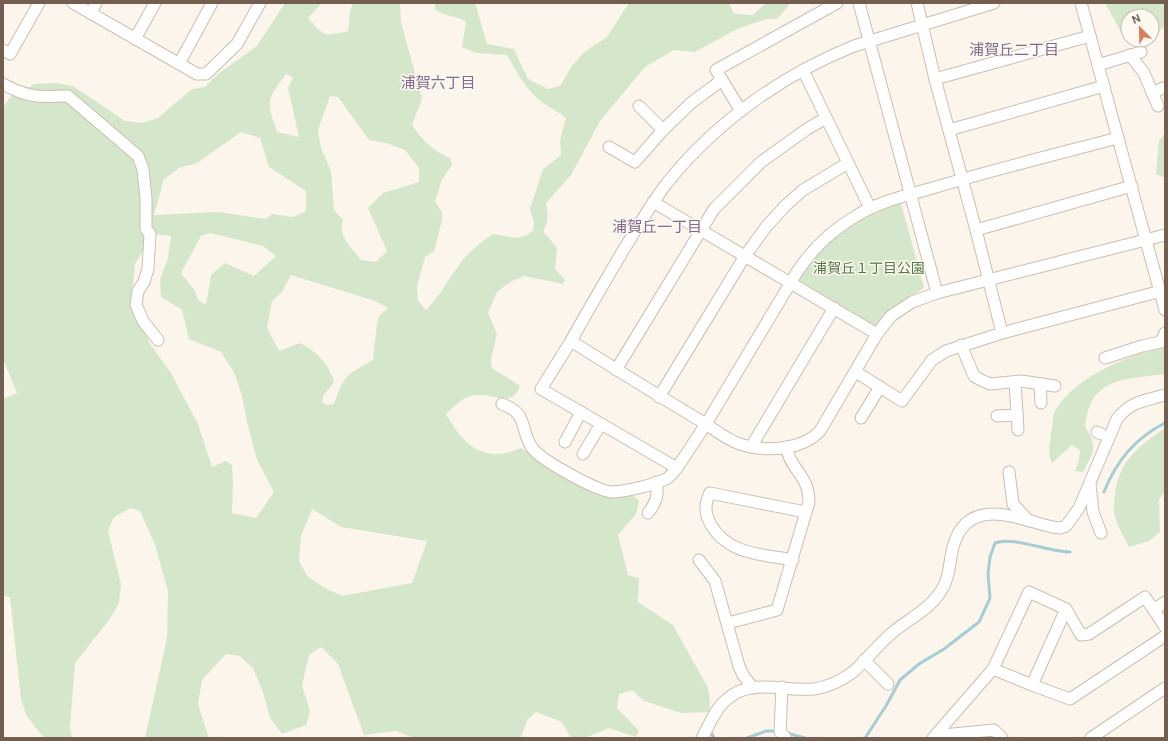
<svg xmlns="http://www.w3.org/2000/svg" width="1168" height="741" viewBox="0 0 1168 741" font-family="'DM Sans','Noto Sans JP',sans-serif">
	<rect width="100%" height="100%" fill="#fbf5eb"/>
	<g fill="#d5e7ca" fill-rule="evenodd">
		<path d="M 285,3 L 322,3 L 308,18 C 323,36 325,37 348,31 L 350,11 L 353,3 L 400,3 L 401,22 L 422,99 L 412,125 C 423,141 432,150 450,158 L 452,165 L 442,180 L 435,201 L 442,212 L 442,220 L 434,251 L 425,257 L 417,286 L 418,301 L 426,310 C 440,296 447,281 459,265 C 468,252 480,243 493,234 L 516,238 L 526,236 L 533,230 L 534,223 L 530,209 L 543,169 L 561,155 L 560,140 L 566,118 C 559,112 550,108 543,103 C 527,92 516,71 507,55 L 476,53 L 462,47 L 466,22 C 457,15 445,17 435,9 L 435,3 L 475,3 L 487,44 L 514,49 L 528,79 L 548,89 L 560,86 L 572,66 L 583,53 L 607,37 L 629,3 L 729,3 L 734,14 L 753,15 L 766,3 L 791,3 L 777,19 L 766,19 L 739,28 L 695,52 L 674,50 L 645,67 L 600,121 L 571,175 L 546,203 C 548,213 549,222 543,231 L 557,248 L 555,269 L 565,280 L 563,284 L 524,276 L 510,282 L 497,292 L 488,313 L 497,334 L 491,359 L 492,368 L 520,386 C 511,411 489,390 471,396 C 461,398 453,408 446,414 C 464,446 484,464 521,448 L 568,477 L 630,493 L 639,501 L 636,514 L 618,535 L 628,575 L 639,578 L 638,602 L 673,625 L 708,688 L 710,702 L 709,712 L 681,713 L 644,701 L 632,690 L 619,694 L 617,708 L 639,731 L 636,737 L 609,728 L 585,738 L 571,738 L 562,722 L 536,712 L 527,720 L 521,738 L 414,738 L 396,731 L 364,735 L 338,664 L 321,647 L 309,655 L 302,685 L 310,711 L 306,725 L 282,734 L 270,718 L 263,692 L 253,668 L 240,656 L 226,654 L 202,680 L 198,704 L 209,738 L 145,738 L 167,638 L 168,591 L 155,545 L 140,511 L 131,508 L 114,517 L 108,531 L 121,584 L 119,603 L 109,620 L 75,663 L 70,727 L 72,738 L 44,738 L 26,715 L 21,699 L 10,597 L 3,596 L 3,399 L 17,393 L 3,359 L 3,107 L 12,95 L 35,84 L 57,83 L 73,86 L 125,121 L 142,123 L 158,118 L 192,89 L 205,87 L 218,74 L 257,46 ZM 286,74 L 293,77 L 288,88 L 299,137 L 277,132 C 266,100 266,101 286,74 ZM 330,96 L 338,97 L 369,140 L 386,143 L 405,150 L 419,168 L 419,182 L 383,193 L 368,208 L 387,251 L 376,262 L 361,260 C 352,248 337,236 343,220 L 334,210 L 331,171 L 321,148 L 318,130 ZM 241,132 L 260,138 L 269,167 L 306,191 L 306,211 L 293,217 L 272,214 L 266,219 L 218,212 L 154,215 L 164,179 L 179,168 L 197,163 ZM 211,233 L 263,246 L 276,256 L 254,276 L 225,263 L 211,275 L 206,305 L 198,300 L 195,291 L 181,273 L 201,236 ZM 154,234 L 171,236 L 168,258 L 160,280 L 161,297 L 182,310 L 189,339 L 221,352 L 235,374 L 242,396 L 247,422 L 257,460 L 274,492 L 256,518 L 232,513 L 233,481 L 232,465 L 226,461 L 212,467 L 198,424 L 171,373 L 150,344 L 132,298 L 135,264 ZM 291,275 L 375,301 L 388,308 L 379,316 L 377,323 L 373,360 C 346,375 344,375 334,404 L 327,405 L 322,402 L 323,396 L 334,382 C 330,365 315,350 300,343 L 279,351 L 267,328 L 272,301 L 282,292 ZM 312,509 L 341,527 L 427,541 L 412,583 L 342,596 L 323,587 L 307,576 L 299,561 L 301,536 Z"/>
		<polygon points="1105,3 1165,3 1165,27 1152,34 1152,16 1128,16 1128,40 1137,40 1129,42 1121,32"/>
		<polygon points="1165,133 1165,178 1156,174 1159,141"/>
		<path d="M 901,203 L 924,288 L 895,307 L 875,327 L 803,285 L 798,278 C 830,234 851,220 901,203 Z"/>
		<path d="M 1165,347 L 1165,374 C 1123,380 1091,376 1085,427 C 1099,448 1093,452 1083,472 L 1075,471 L 1079,460 L 1080,450 L 1072,445 L 1052,463 C 1047,452 1050,444 1051,433 C 1053,426 1052,415 1056,409 C 1077,376 1128,355 1165,347 Z"/>
		<path d="M 1165,428 L 1165,492 L 1159,499 L 1160,532 L 1149,541 L 1129,547 C 1123,535 1115,523 1114,510 C 1113,505 1115,499 1115,494 C 1118,462 1140,445 1165,428 Z"/>
	</g>
	<g fill="none" stroke-linecap="round" stroke-linejoin="round">
		<g stroke="#a8ccd4" stroke-width="3">
			<path d="M 1104,492 C 1116,461 1135,438 1165,423"/>
			<polyline points="786,733 805,738"/>
			<polyline points="712,734 714,738"/>
			<polyline points="747,738 766,731 778,731"/>
			<path d="M 865,738 L 886,706 L 900,680 L 919,664 L 944,649 L 979,622 L 990,598 L 988,574 L 990,557 L 995,543 C 1012,536 1049,552 1070,552"/>
		</g>
		<defs>
			<g id="minor">
				<polyline points="73,3 197,74 206,74 237,44 260,3"/>
				<polyline points="859,3 937,293"/>
				<polyline points="917,3 935,79 976,230 1002,333"/>
				<path d="M 994,3 L 854,46 C 782,75 716,122 667,183 C 651,204 638,227 624,249 C 606,280 588,310 571,341 C 614,368 657,395 701,421 C 714,429 728,441 743,445 C 767,452 802,450 820,431 L 877,334 L 891,316 L 912,302 L 937,293 L 1165,235"/>
				<polyline points="1081,3 1165,310"/>
				<polyline points="91,13 96,3"/>
				<polyline points="135,39 155,3"/>
				<polyline points="3,50 10,54 39,3"/>
				<polyline points="1130,55 1144,73 1158,106"/>
				<polyline points="179,64 212,3"/>
				<polyline points="1098,65 1141,52"/>
				<polyline points="803,70 870,208"/>
				<polyline points="935,79 1090,36"/>
				<path d="M 3,84 C 28,98 40,97 68,96 L 138,156 L 143,169 L 146,199 L 146,229 L 150,234 L 148,269 L 144,282 L 138,291 L 136,305 L 143,321 L 158,340"/>
				<polyline points="1152,93 1163,88"/>
				<polyline points="639,106 663,130"/>
				<polyline points="741,111 716,70 837,3"/>
				<polyline points="949,130 1104,86"/>
				<polyline points="609,147 635,162 663,130 691,103 722,80"/>
				<polyline points="653,202 877,334"/>
				<polyline points="976,230 1132,186"/>
				<path d="M 571,341 L 541,389 L 677,468 L 706,424 L 797,272 C 812,249 832,230 856,216 C 879,201 909,195 936,187 C 996,169 1057,154 1118,138"/>
				<polyline points="961,345 974,376 981,380 990,384 1021,381 1055,386"/>
				<polyline points="1105,358 1142,346 1161,342 1165,333"/>
				<polyline points="616,370 714,209 761,162 807,129 826,118"/>
				<polyline points="856,372 902,401 932,360 946,351 1002,333 1165,290"/>
				<polyline points="1015,382 1018,430"/>
				<polyline points="1040,384 1041,403"/>
				<polyline points="659,397 745,256 766,227 785,206 803,190 848,163"/>
				<path d="M 502,404 C 530,414 519,431 533,449 C 543,461 598,492 613,492 C 627,491 654,485 666,479 C 670,477 674,471 677,468"/>
				<polyline points="997,416 1017,415"/>
				<polyline points="861,418 880,387"/>
				<polyline points="1097,432 1101,434"/>
				<polyline points="565,442 581,412"/>
				<polyline points="751,447 834,308"/>
				<polyline points="583,454 601,424"/>
				<polyline points="1009,472 1013,504 1029,521"/>
				<polyline points="1090,484 1093,512 1101,533"/>
				<path d="M 648,513 C 656,503 659,495 656,482"/>
				<polyline points="699,560 715,581 739,666 743,675 753,688"/>
				<path d="M 793,560 C 761,554 729,555 711,525 C 705,514 704,505 710,493 L 805,512"/>
				<polyline points="1154,610 1165,602"/>
				<path d="M 728,623 L 777,610 L 809,502 C 809,475 791,471 786,447"/>
				<polyline points="864,660 888,684"/>
				<polyline points="993,669 1032,685 1070,699 1165,636"/>
				<polyline points="1032,685 1066,609"/>
				<polyline points="782,687 780,732 785,737"/>
				<polyline points="937,734 943,735 994,730 1002,738"/>
				<path d="M 702,738 C 709,726 715,709 726,700 C 751,677 785,692 814,689 C 828,687 841,681 853,672 C 867,660 878,644 893,632 C 910,618 929,610 941,591 C 950,578 949,562 953,547 C 967,495 1016,518 1052,527 L 1060,528 L 1066,526 L 1079,508 L 1117,419 C 1131,401 1144,401 1165,395"/>
				<polyline points="933,738 993,669 1029,592 1066,609 1081,635 1089,634 1145,597 1165,627"/>
				<polyline points="1091,738 1165,688"/>
			</g>
		</defs>
		<use href="#minor" stroke="#ccbeb1" stroke-width="13"/>
		<use href="#minor" stroke="#fff" stroke-width="11"/>
	</g>
	<g text-anchor="middle" dominant-baseline="central" stroke-width="3" stroke-linejoin="round" paint-order="stroke">
		<g font-size="14" fill="#557849" stroke="#fdf9f1">
			<text x="869" y="268">浦賀丘１丁目公園</text>
		</g>
		<g font-size="15" fill="#83688f" stroke="#fdf9f1">
			<text x="1014" y="50">浦賀丘二丁目</text>
			<text x="438" y="83">浦賀六丁目</text>
			<text x="657" y="227">浦賀丘一丁目</text>
		</g>
	</g>
	<rect width="1168" height="741" fill="none" stroke="#735e50" stroke-width="8"/>
	<g transform="translate(1140 28) rotate(337)"><circle r="19" fill="#fdf9f1" stroke="#c6bbb1"/>
	<path d="M0-3L7 15L0 10L-7 15Z" fill="#d77c5d"/>
	<text y="-6" font-size="11" font-weight="bold" text-anchor="middle" fill="#735e50">N</text>
	</g>
</svg>
